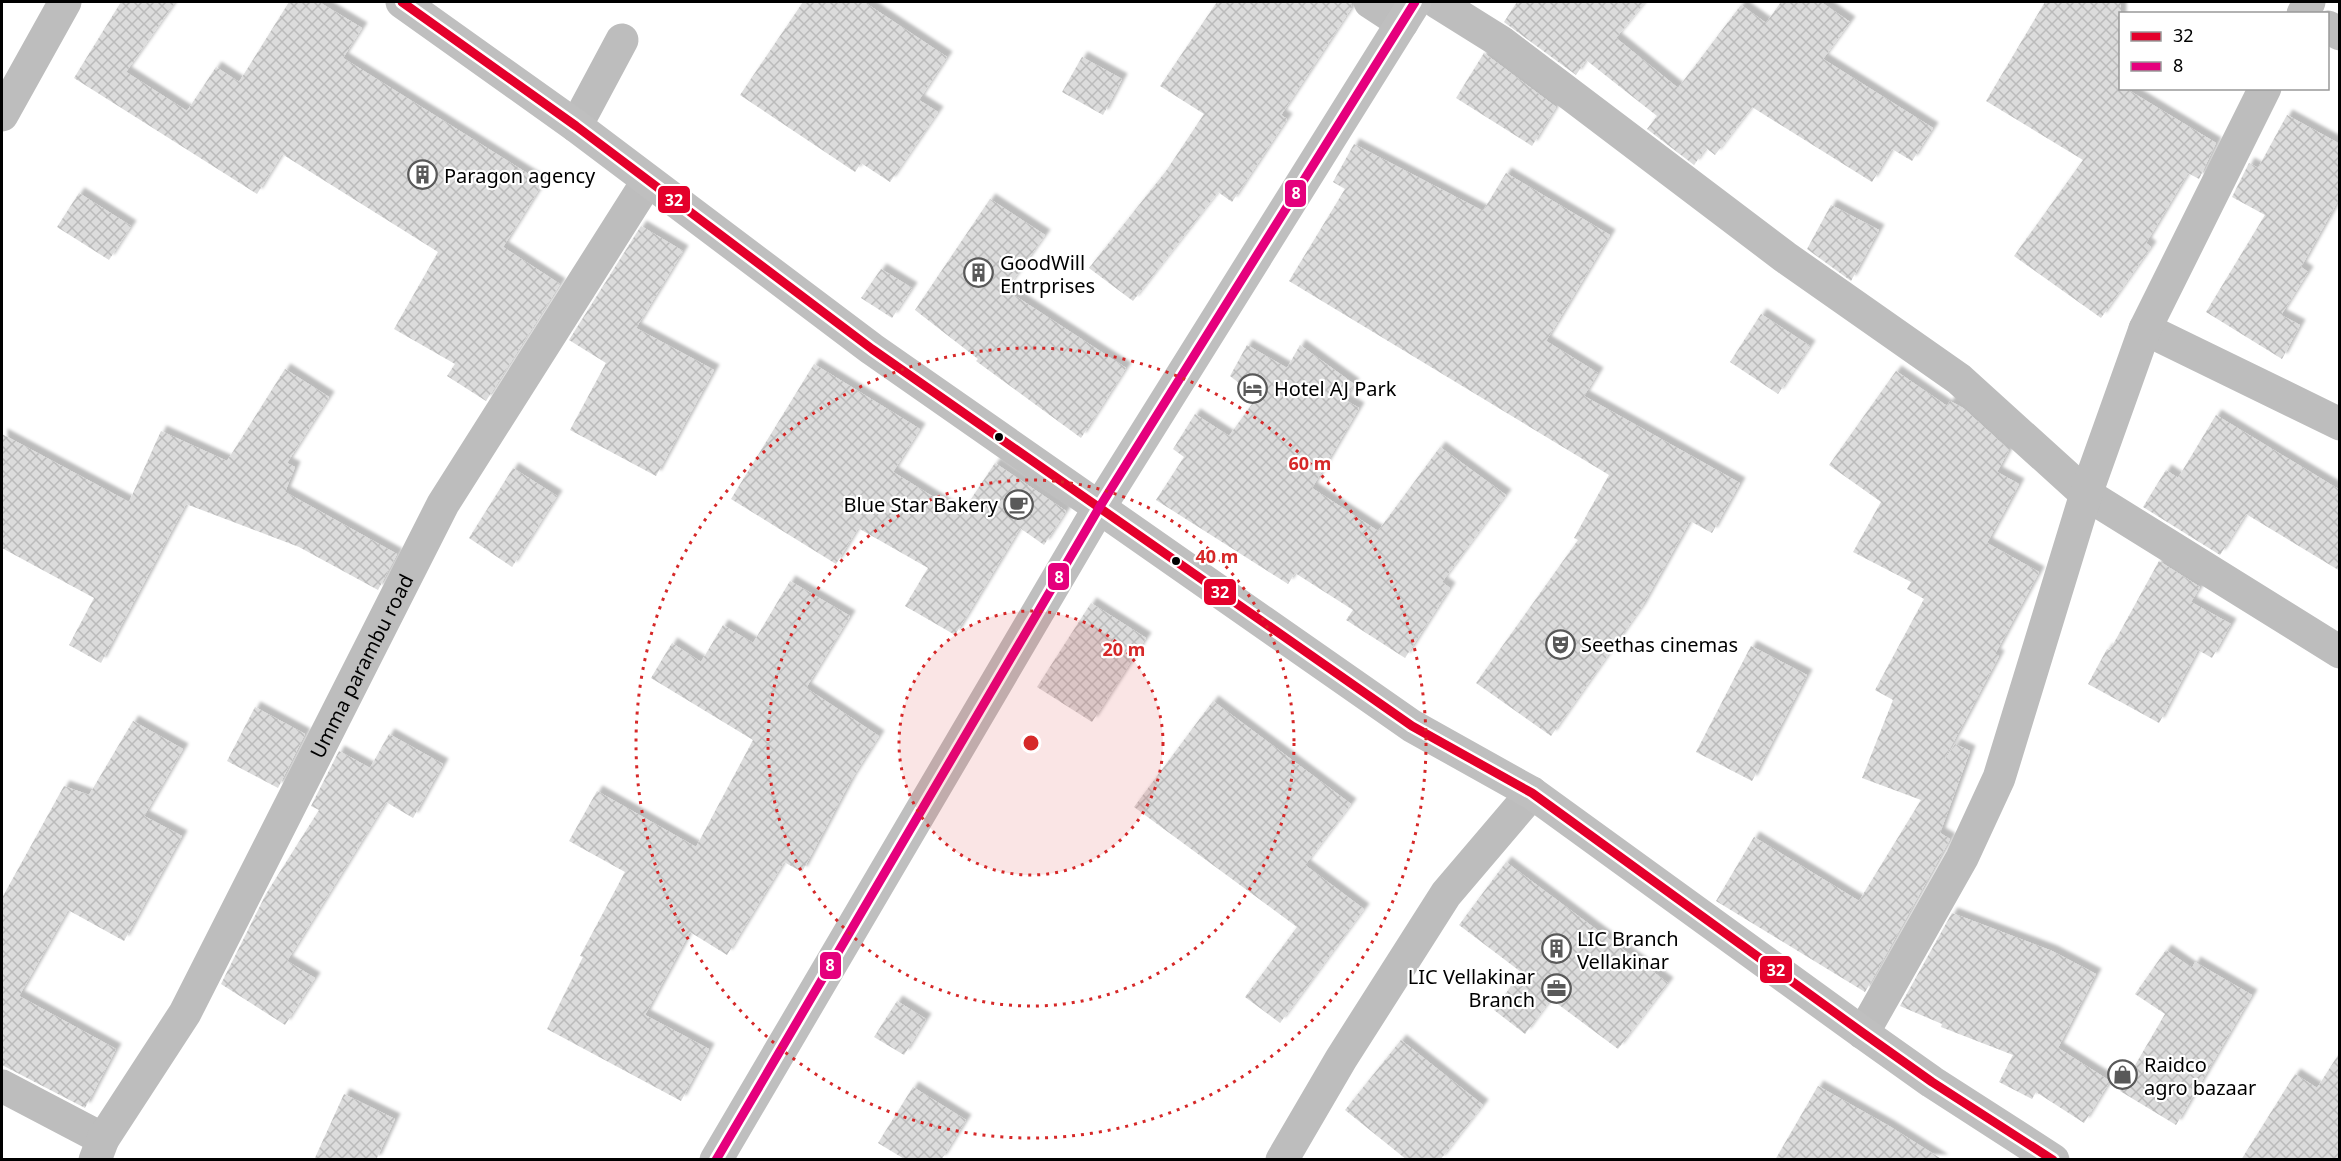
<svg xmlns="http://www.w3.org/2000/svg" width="2341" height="1161" viewBox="0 0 2341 1161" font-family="'Noto Sans',sans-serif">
	<defs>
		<pattern id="building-cross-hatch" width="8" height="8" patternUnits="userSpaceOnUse" patternTransform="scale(1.5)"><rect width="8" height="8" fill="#dcdcdc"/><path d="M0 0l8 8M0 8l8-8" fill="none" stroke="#bbb"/></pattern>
		<filter id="shadow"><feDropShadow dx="5.5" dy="-5.5" stdDeviation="1.5" flood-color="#0004"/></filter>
	</defs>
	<rect width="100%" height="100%" fill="#fff"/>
	<g fill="url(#building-cross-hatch)" filter="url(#shadow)">
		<polygon points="121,2 175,2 126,72 187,111 216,67 239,82 289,2 319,2 362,28 343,58 543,183 503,247 560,284 486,401 447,376 455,364 394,329 438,252 282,154 257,194 74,78"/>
		<polygon points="803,2 864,2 947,57 919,100 938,112 890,182 861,163 855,172 740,95"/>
		<polygon points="1217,2 1351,2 1352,7 1281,115 1287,119 1232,202 1218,192 1133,301 1089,268 1166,171 1204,114 1160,86"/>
		<polygon points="1517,2 1645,2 1616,38 1678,88 1741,5 1766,23 1781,2 1821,2 1850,22 1823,59 1933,128 1912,161 1892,149 1872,182 1752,107 1715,155 1706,148 1694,165 1647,129 1657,116 1586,60 1576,75 1504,22"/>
		<polygon points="2045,2 2121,2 2121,88 2125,88 2216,143 2199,179 2188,173 2146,243 2151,247 2101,318 2014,256 2083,160 1986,101"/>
		<polygon points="1484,53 1556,107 1532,146 1456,98"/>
		<polygon points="1082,57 1122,79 1103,115 1062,92"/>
		<polygon points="2287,115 2340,144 2340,197 2301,267 2308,272 2281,315 2300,325 2282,359 2206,312 2265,215 2232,197 2249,163 2258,168"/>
		<polygon points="1354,144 1483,211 1506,173 1610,235 1546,341 1598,373 1584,396 1740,483 1712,533 1690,521 1641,608 1551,736 1476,683 1578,540 1574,538 1609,475 1289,281 1345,189 1333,182"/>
		<polygon points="79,193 131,226 109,260 57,227"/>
		<polygon points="990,199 1045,235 1006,290 1126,368 1081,438 976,361 978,359 915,310"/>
		<polygon points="1831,205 1879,230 1851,281 1807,249"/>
		<polygon points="641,226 683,251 636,328 714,370 656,476 570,430 606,363 569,340"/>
		<polygon points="881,269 912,288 892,318 861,298"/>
		<polygon points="1761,314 1810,346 1778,394 1730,362"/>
		<polygon points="1247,345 1287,368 1300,345 1354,384 1345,400 1359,408 1312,488 1378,531 1440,447 1506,495 1442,582 1450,588 1405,658 1346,620 1353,610 1295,573 1288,584 1156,500 1184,457 1173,449 1195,414 1229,436 1257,397 1230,376"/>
		<polygon points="814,364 920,429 893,472 961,514 995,463 1066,511 1044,545 1020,528 955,635 905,606 928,568 858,528 836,564 731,499"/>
		<polygon points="285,369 329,397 287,463 295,467 285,492 397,554 378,590 299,547 186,504 101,663 69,645 94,598 2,548 2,434 129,502 161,431 227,461"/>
		<polygon points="1896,371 1947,406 1950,401 1963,408 2009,450 1997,472 2019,484 1987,543 2039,572 1995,654 1999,656 1940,767 1955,744 1970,751 1940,833 1950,839 1865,992 1716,901 1754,837 1859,901 1921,800 1862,778 1893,700 1875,690 1924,599 1907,589 1911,582 1853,552 1881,502 1829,465"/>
		<polygon points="2216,415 2340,490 2340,571 2246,514 2220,555 2143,507 2166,470 2178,478"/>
		<polygon points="513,468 557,496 512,567 469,538"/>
		<polygon points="2159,561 2200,587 2191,602 2231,624 2212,658 2198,650 2159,723 2088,684 2107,649 2110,650"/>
		<polygon points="790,581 850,616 806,688 879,736 851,780 802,872 784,862 727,955 690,932 645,1015 709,1049 681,1101 547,1029 583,957 580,956 625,872 569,841 597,791 696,847 753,740 651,678 672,643 701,662 723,625 753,643"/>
		<polygon points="1091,603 1146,638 1092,722 1037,687"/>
		<polygon points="1751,646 1807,675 1752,781 1696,752"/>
		<polygon points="1213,701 1351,804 1305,865 1364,909 1280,1023 1245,997 1297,927 1134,807"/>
		<polygon points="255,707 305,734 278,788 227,761"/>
		<polygon points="133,721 183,749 144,816 182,836 124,941 68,910 19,996 116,1049 85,1108 2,1065 2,898 64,786 89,795"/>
		<polygon points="389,734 443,764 413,818 386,802 287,961 315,978 285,1025 221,984 266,894 319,810 311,806 339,751 370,768"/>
		<polygon points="1506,862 1668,983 1618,1049 1551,999 1525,1034 1494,1010 1521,972 1459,925"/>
		<polygon points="1952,913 2052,951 2096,974 2058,1048 2110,1081 2084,1123 2036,1092 2032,1099 1999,1082 2013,1055 1941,1027 1942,1024 1900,1006"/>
		<polygon points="2166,950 2192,968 2195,962 2252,995 2176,1125 2120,1091 2165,1014 2135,994"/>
		<polygon points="897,1001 926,1019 904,1055 874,1037"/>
		<polygon points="1401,1040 1483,1105 1440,1160 1407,1160 1345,1110"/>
		<polygon points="2340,1052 2340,1160 2241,1160 2295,1074 2317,1088"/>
		<polygon points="1818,1086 1889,1126 1943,1160 1775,1160"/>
		<polygon points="913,1087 966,1120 941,1160 906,1160 878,1143"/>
		<polygon points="344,1094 395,1119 376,1160 314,1160"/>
	</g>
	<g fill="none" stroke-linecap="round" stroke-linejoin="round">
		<g stroke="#bdbdbd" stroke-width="33">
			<polyline points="1370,2 1402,23"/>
			<polyline points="1437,2 1501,42 1785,257 1959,379 2086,494 2340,652"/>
			<polyline points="2303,14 2309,2"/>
			<polyline points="2328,27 2340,34"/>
			<polyline points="2,115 65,2"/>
			<polyline points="576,126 622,40"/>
			<polyline points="2145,329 2340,424"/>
			<polyline points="1863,1033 1962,858 1999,778 2086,494 2145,329 2265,88"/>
			<polyline points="2,1086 103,1139"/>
			<path id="s1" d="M 95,1160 L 103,1139 L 185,1013 L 443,504 L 647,182"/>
			<polyline points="1282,1160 1341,1059 1446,894 1532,793"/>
		</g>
		<g stroke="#bfbfbf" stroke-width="33">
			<polyline points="402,2 576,126 872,349 1412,726 1532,793 1863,1033 1932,1082 2053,1160"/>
			<polyline points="716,1160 1099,508 1415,2"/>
		</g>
		<defs>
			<polyline id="bus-1" points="402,2 576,126 872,349 1412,726 1532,793 1863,1033 1932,1082 2053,1160"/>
			<polyline id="bus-2" points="716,1160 1099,508 1415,2"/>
		</defs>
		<use href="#bus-1" stroke="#fff" stroke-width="14"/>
		<use href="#bus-2" stroke="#fff" stroke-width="14"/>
		<use href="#bus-1" stroke="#e4002b" stroke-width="9"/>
		<use href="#bus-2" stroke="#e5007d" stroke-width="9"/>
	</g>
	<circle cx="1031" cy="743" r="132" fill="#d62828" fill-opacity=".12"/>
	<g fill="none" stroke="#d62828" stroke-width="3" stroke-dasharray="3 6">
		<circle cx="1031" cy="743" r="132"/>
		<circle cx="1031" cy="743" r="263"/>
		<circle cx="1031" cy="743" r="395"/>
	</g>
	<defs>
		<symbol id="building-ring" viewBox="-11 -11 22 22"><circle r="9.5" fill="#fff" stroke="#595959" stroke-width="1.5"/><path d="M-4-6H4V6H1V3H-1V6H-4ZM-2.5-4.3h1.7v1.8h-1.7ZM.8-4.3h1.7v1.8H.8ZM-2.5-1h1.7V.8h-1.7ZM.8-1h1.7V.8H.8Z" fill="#595959"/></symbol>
		<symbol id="hotel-ring" viewBox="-11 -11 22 22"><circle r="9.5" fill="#fff" stroke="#595959" stroke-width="1.5"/><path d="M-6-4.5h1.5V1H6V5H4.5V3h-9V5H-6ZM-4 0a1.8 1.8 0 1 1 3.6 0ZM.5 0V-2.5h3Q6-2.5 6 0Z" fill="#595959"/></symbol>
		<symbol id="cafe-ring" viewBox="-11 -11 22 22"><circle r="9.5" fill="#fff" stroke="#595959" stroke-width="1.5"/><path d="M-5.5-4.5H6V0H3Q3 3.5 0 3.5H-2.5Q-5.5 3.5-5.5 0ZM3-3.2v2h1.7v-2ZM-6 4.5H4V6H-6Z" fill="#595959"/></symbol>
		<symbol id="theatre-ring" viewBox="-11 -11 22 22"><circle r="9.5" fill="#fff" stroke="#595959" stroke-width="1.5"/><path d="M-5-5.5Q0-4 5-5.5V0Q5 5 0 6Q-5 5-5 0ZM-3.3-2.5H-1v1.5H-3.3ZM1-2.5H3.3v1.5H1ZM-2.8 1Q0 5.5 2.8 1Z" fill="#595959"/></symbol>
		<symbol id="office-ring" viewBox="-11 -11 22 22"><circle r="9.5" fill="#fff" stroke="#595959" stroke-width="1.5"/><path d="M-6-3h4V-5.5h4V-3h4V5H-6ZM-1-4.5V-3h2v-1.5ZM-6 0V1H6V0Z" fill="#595959"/></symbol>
		<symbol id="shop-ring" viewBox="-11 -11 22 22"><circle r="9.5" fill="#fff" stroke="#595959" stroke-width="1.5"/><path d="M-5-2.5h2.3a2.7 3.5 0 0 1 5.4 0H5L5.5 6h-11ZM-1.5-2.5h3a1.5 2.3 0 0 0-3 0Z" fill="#595959"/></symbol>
	</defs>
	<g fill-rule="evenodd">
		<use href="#building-ring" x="406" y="158" width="33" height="33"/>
		<use href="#building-ring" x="962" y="256" width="33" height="33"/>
		<use href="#hotel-ring" x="1236" y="372" width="33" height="33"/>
		<use href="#cafe-ring" x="1002" y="488" width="33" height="33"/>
		<use href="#theatre-ring" x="1544" y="628" width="33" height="33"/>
		<use href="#building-ring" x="1540" y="932" width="33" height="33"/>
		<use href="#office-ring" x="1540" y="972" width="33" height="33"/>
		<use href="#shop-ring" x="2106" y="1058" width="33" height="33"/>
	</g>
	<g fill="#000" stroke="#fff" stroke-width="2">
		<circle cx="999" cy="437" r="5"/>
		<circle cx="1176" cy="561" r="5"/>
	</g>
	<g text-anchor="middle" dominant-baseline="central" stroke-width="4.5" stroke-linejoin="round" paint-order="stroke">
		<g font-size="20" fill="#000" stroke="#fff" text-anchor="start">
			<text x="444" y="175">Paragon agency</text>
			<text x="1000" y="262">GoodWill<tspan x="1000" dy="23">Entrprises</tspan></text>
			<text x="1274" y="388">Hotel AJ Park</text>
			<text x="998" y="504" text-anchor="end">Blue Star Bakery</text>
			<text x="1581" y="644">Seethas cinemas</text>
			<text x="1577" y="938">LIC Branch<tspan x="1577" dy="23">Vellakinar</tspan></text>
			<text x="1535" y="976" text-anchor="end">LIC Vellakinar<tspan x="1535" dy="23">Branch</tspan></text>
			<text x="2144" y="1064">Raidco<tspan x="2144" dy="23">agro bazaar</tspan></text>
		</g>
		<g font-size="20" fill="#000" stroke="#fff">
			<text stroke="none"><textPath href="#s1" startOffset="562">Umma parambu road</textPath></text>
		</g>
	</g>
	<circle cx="1031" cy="743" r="9" fill="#d62828" stroke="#fff" stroke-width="3"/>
	<g font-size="18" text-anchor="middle" font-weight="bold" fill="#d62828" stroke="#fff" stroke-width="4.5" stroke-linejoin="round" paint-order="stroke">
		<text x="1310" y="470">60 m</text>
		<text x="1217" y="563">40 m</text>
		<text x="1124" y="656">20 m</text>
	</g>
	<g stroke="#fff" stroke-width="2">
		<rect x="1284" y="179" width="23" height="29" rx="6" fill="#e5007d"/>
		<rect x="657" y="185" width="34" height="29" rx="6" fill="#e4002b"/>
		<rect x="1047" y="562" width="23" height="29" rx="6" fill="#e5007d"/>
		<rect x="1203" y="578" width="34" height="28" rx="6" fill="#e4002b"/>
		<rect x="819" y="951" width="23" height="29" rx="6" fill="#e5007d"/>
		<rect x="1759" y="955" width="34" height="29" rx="6" fill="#e4002b"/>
	</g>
	<g font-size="16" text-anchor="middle" font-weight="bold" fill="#fff">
		<text x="1296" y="199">8</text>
		<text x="674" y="206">32</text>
		<text x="1059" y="583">8</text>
		<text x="1220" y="598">32</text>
		<text x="830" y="971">8</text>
		<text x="1776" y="976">32</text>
	</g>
	<rect width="2341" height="1161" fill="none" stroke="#000000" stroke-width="6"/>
	<rect x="2119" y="12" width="210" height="78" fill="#ffffff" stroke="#999999" stroke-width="1.5"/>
	<rect x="2131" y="32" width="30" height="9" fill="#e4002b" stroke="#999999" stroke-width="1.5"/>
	<text x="2173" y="42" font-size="18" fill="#000000">32</text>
	<rect x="2131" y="62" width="30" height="9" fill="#e5007d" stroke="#999999" stroke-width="1.5"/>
	<text x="2173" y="72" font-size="18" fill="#000000">8</text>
</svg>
